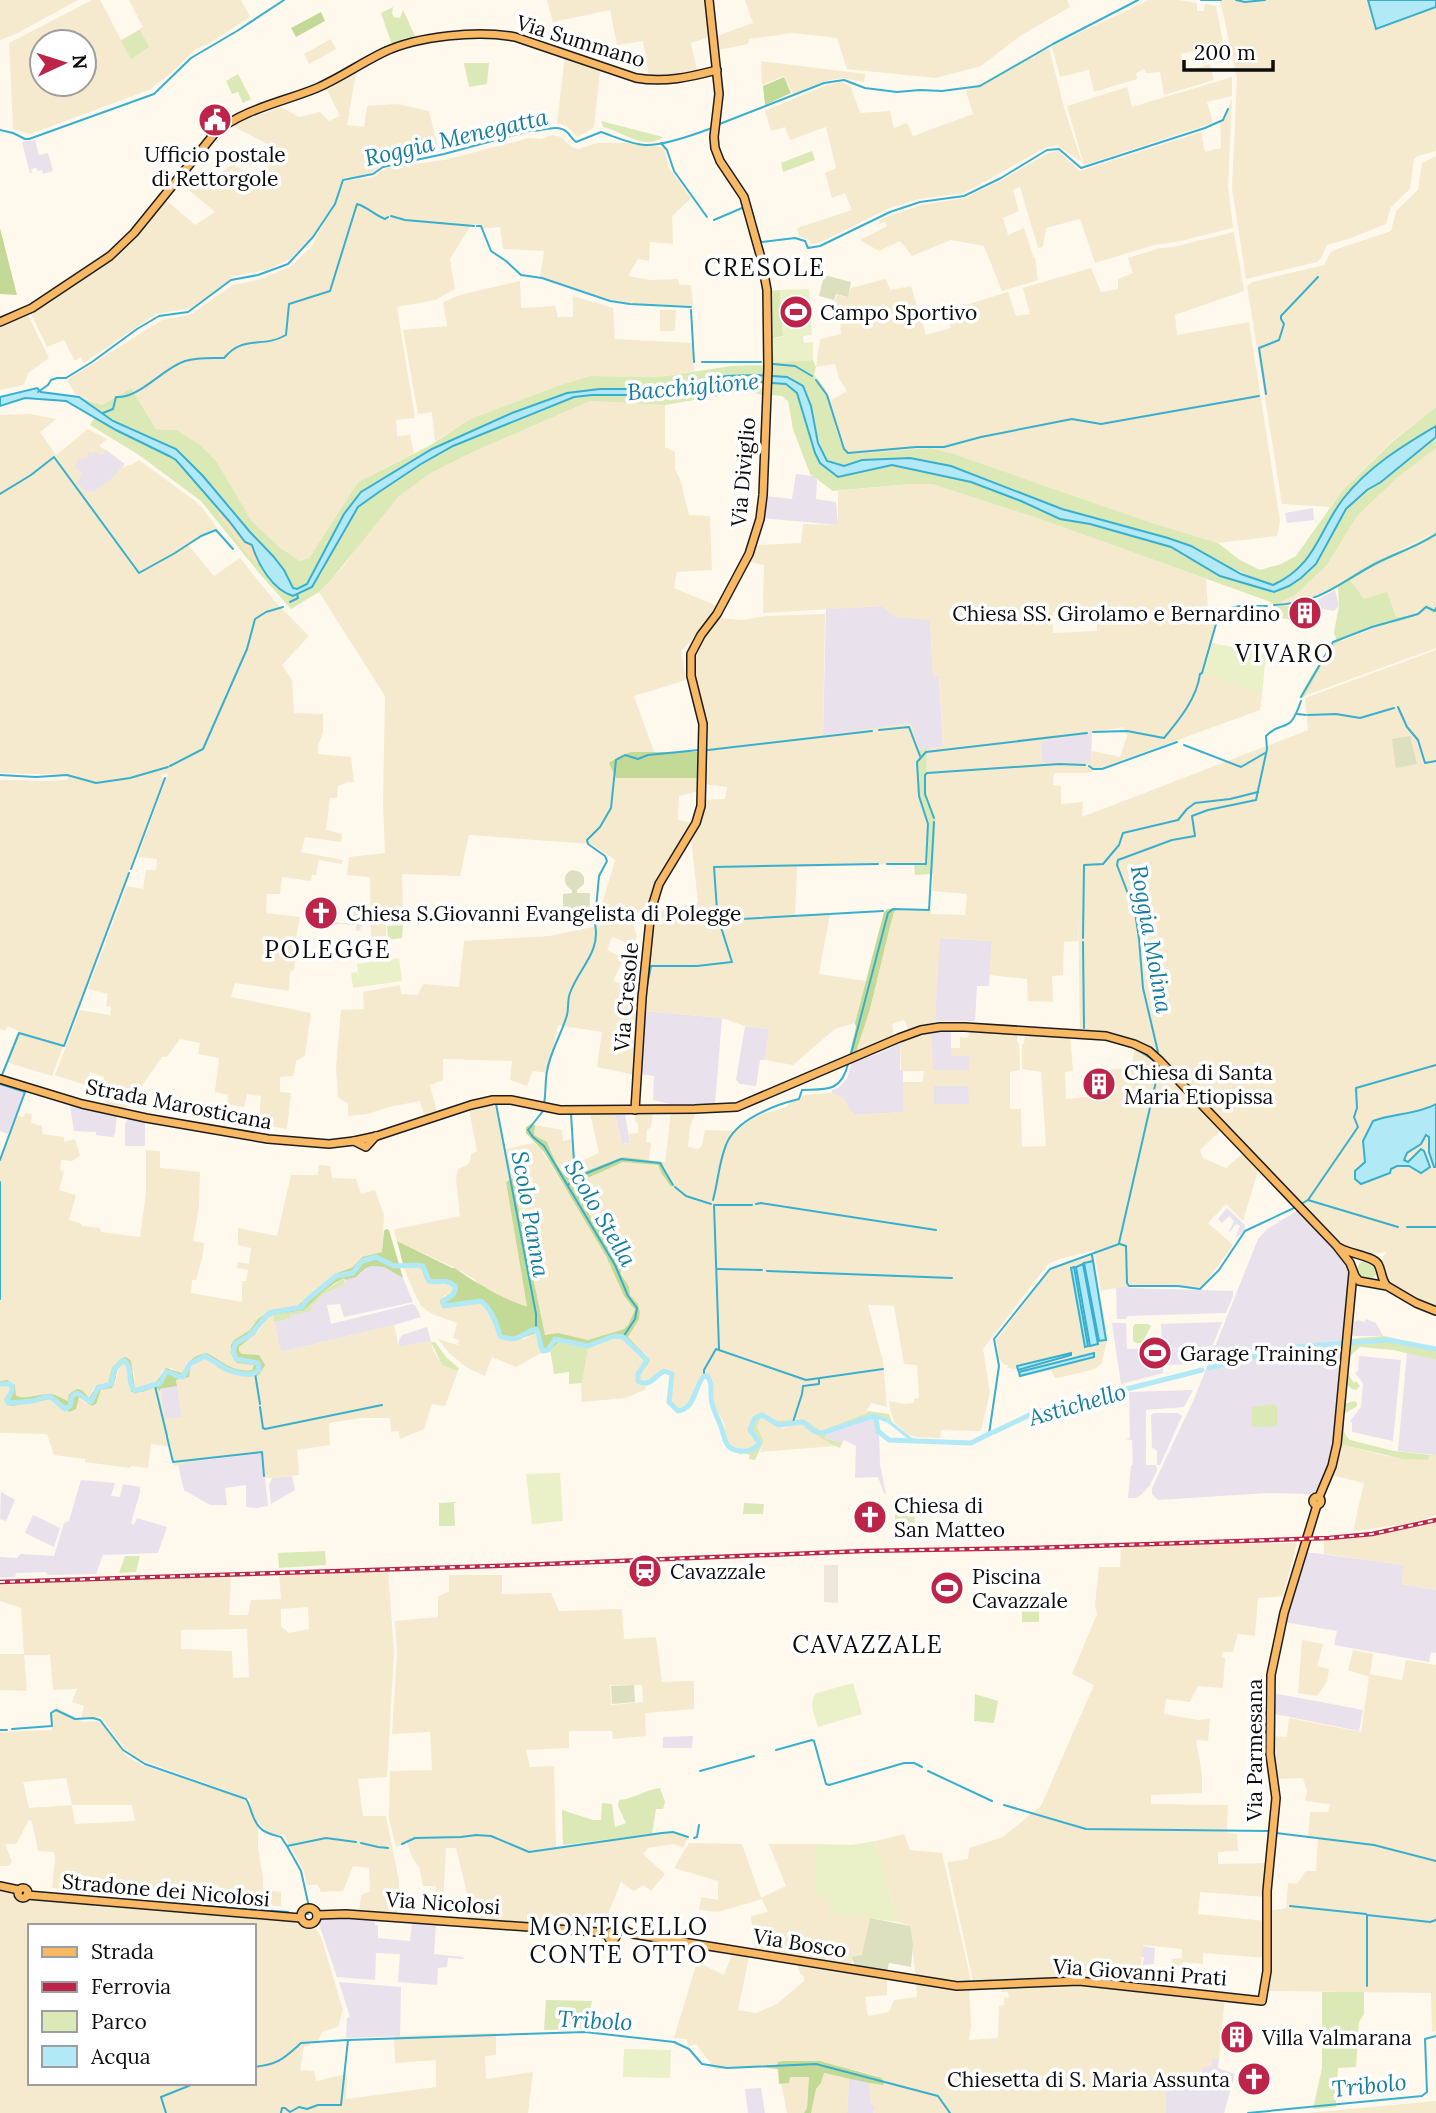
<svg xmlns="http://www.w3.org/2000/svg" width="1436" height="2113" viewBox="0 0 1436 2113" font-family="Lora,serif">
	<rect width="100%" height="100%" fill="#fff8ed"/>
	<g fill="#e9e1ec">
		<polygon points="35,140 39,155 48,153 53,171 43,174 42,170 38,171 36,168 31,169 32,172 30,173 22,142"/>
		<polygon points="106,450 125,464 113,478 101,487 92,493 86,491 78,485 73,468 78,460 87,455 88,451 95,451 102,455"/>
		<polygon points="796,474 814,476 817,480 816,499 836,502 838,525 762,518 765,496 792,499"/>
		<polygon points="1313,508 1314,520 1287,523 1285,513"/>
		<polygon points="1335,590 1339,606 1334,611 1313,607 1313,602"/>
		<polygon points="882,606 895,617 930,619 933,675 939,676 943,747 919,750 910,723 823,736 826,609"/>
		<polygon points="1092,732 1091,763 1042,763 1041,742"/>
		<polygon points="939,938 992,941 989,986 977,986 975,1021 935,1021"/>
		<polygon points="643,1011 722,1018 715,1105 670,1104 653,1100 654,1076 640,1074"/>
		<polygon points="745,1026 769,1029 765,1060 760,1060 756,1086 740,1084 736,1080"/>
		<polygon points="951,1031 951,1056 969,1056 969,1070 932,1070 932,1033"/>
		<polygon points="900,1043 900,1070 903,1071 903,1112 855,1115 849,1110 843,1098 832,1093 832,1090 838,1088 847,1079 852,1062 878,1054"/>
		<polygon points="0,1083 25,1092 8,1134 0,1131"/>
		<rect x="933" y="1086" width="36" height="18"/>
		<polygon points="70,1105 117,1115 115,1133 113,1137 96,1135 96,1132 74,1131"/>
		<polygon points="615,1114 625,1114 630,1143 622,1144"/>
		<polygon points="129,1117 145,1120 145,1146 125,1146 125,1124"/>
		<polygon points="1227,1208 1245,1225 1244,1231 1237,1237 1236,1236 1240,1226 1236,1224 1230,1232 1229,1231 1234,1221 1229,1216 1222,1223 1218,1219"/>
		<polygon points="1300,1209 1347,1261 1350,1271 1335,1440 1322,1484 1314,1493 1307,1494 1268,1493 1158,1500 1152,1494 1152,1488 1195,1397 1258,1239 1267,1229"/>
		<polygon points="371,1266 384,1267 403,1278 413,1302 344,1317 340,1304 327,1305 331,1324 412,1304 415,1305 421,1317 394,1325 281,1352 274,1322 289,1319 289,1315 311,1307 324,1294 345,1285 345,1280 358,1276 366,1268"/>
		<polygon points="1124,1284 1127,1284 1129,1288 1233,1291 1233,1296 1226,1313 1128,1316 1126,1319 1117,1319 1116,1287 1124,1287"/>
		<polygon points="1366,1319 1376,1323 1383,1336 1352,1336 1354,1322 1356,1322 1357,1320 1365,1322"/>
		<polygon points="1222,1322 1212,1347 1203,1347 1211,1348 1206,1361 1199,1361 1195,1364 1164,1365 1163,1349 1194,1348 1162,1348 1163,1373 1121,1384 1112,1323 1126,1323 1127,1349 1162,1348 1161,1324"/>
		<polygon points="427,1327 431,1341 399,1347 399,1340 402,1335"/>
		<polygon points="1407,1353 1436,1360 1436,1455 1398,1451"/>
		<polygon points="1359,1356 1401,1360 1393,1441 1352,1432 1352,1423 1350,1421 1361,1407 1363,1383 1355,1373 1358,1371"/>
		<polygon points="177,1386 182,1417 165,1420 160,1389"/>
		<polygon points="1193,1390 1184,1407 1146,1410 1146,1465 1156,1465 1157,1470 1150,1485 1142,1494 1136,1498 1128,1498 1131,1466 1133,1464 1132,1440 1124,1439 1130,1438 1129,1392"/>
		<polygon points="1154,1413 1178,1413 1182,1416 1160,1465 1157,1465 1157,1451 1152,1447 1151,1415"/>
		<polygon points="871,1417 874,1419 879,1434 880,1464 886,1494 884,1493 878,1477 855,1478 856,1446 844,1440 842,1443 825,1438 825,1434"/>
		<polygon points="262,1453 268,1506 257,1508 246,1507 246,1485 225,1488 227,1505 210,1505 184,1490 178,1465 182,1463"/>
		<polygon points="292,1476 295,1490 271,1504 269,1485 272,1478"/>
		<polygon points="81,1480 115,1483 111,1496 120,1497 123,1484 140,1487 140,1492 131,1523 134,1525 137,1518 167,1527 158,1553 103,1555 96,1574 49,1575 45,1572 16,1573 15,1577 0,1577 0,1557 17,1558 21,1554 54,1556 64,1523 69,1521"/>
		<polygon points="1,1492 15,1500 6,1521 0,1519"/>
		<polygon points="33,1515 60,1528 54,1547 25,1533"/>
		<polygon points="1305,1553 1314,1553 1404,1565 1402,1584 1436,1590 1436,1653 1431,1652 1429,1662 1334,1645 1337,1631 1284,1622"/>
		<polygon points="1273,1693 1363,1710 1359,1731 1275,1714 1273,1712"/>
		<polygon points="693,1736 692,1748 663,1748 663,1737"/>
		<polygon points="330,1915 375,1918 375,1925 378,1925 378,1938 410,1941 412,1922 436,1923 434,1954 463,1957 464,1959 448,1958 447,1967 438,1968 437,1985 398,1982 400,1954 376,1953 375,1980 337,1977 317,1918"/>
		<polygon points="1141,1946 1155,1948 1154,1964 1143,1965 1144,1957 1140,1957"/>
		<polygon points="339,1982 401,1987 400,2036 346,2038 347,2018 350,2017"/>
		<polygon points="1212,2058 1219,2059 1218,2068 1235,2074 1224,2113 1166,2113 1165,2081 1194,2078 1194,2073"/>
		<polygon points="849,2078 869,2083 871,2103 875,2106 873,2113 847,2113"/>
		<polygon points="761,2088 765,2113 748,2113 745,2089"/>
	</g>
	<g fill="#f5eacd" fill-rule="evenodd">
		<polygon points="0,0 78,0 16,34 0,40"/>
		<path d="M 92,0 L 100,0 L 121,40 L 143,27 L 129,0 L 241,0 L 250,17 L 208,44 L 196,49 L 170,74 L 149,90 L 30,134 L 13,129 L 9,43 ZM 42,42 L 84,42 L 84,84 L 42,84 Z"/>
		<polygon points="547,0 705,0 709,37 691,43 697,71 668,77 649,77 643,41 617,45 610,10 553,22"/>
		<polygon points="745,0 1067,0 1070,7 1020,36 981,66 935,78 847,69 837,38 793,33 749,39 748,44 718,50 717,36 753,23"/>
		<polygon points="1149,0 1178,0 1197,3 1197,11 1204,11 1205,4 1216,6 1223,43 1181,54 1184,72 1210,64 1214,80 1164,95 1160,72 1146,73 1144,69 1136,73 1137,79 1094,92 1089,70 1060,77 1052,46"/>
		<polygon points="1220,0 1369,0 1376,29 1436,7 1436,151 1418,156 1414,159 1410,189 1391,207 1386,224 1348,239 1327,245 1321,258 1317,262 1246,279 1232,188 1237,78"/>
		<polygon points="331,39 336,49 309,64 304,54"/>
		<polygon points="1049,48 1065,111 1082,162 1056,145 1045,148 964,193 919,199 889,208 819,243 811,244 809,240 799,236 797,228 852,210 845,193 832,198 825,173 836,168 826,127 790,140 785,127 771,131 765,111 824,86 841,82 851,87 860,113 890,111 894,128 907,123 913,136 973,114 966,91"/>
		<polygon points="565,56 599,67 600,72 594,127 578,137 566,126 557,123"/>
		<polygon points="761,61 865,74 864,82 843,78 825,81 793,94 784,76 762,85"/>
		<polygon points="356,73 347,125 364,127 367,106 397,104 429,111 439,152 382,166 368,175 343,178 338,194 345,181 374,177 386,168 444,160 529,138 541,139 552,135 561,137 572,147 578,149 597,143 629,143 664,147 669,168 691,198 672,216 673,244 650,242 649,261 638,259 628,276 650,280 678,279 679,285 691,285 693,306 645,304 610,301 540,278 544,251 503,249 500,227 480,229 478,224 471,225 450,259 455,289 435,300 397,307 415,418 396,420 397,436 410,435 414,453 358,482 309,558 300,561 279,547 251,520 217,462 177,430 156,429 131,388 102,405 75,394 67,380 162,320 190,315 233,285 258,280 290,267 312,246 327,216 313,235 290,259 267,270 233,276 226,284 190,308 156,314 84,363 80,357 75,361 64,340 47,347 30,312 107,262 165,199 195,225 215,212 179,182 189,169 208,183 233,164 252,177 283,152 231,125 281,107 299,117 320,112 329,121 340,116 327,90"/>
		<polygon points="1232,77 1232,96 1207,102 1213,123 1084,165 1067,106 1127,87 1132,107"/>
		<polygon points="1232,98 1228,186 1233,228 1176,242 1154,245 1095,263 1080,219 1046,228 1043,247 1038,248 1020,187 1013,190 1019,211 1003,218 1008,235 1024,228 1033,256 1035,258 1038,280 1002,291 984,246 951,240 912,256 900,241 879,251 860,240 887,226 885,222 880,224 879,220 921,205 965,198 1002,180 1048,153 1058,151 1080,171 1201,132 1205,152 1221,148 1220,122 1225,120"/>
		<polygon points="1436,156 1436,407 1390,443 1342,491 1330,507 1282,504 1247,286 1252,282 1324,265 1331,252 1337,249 1391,231 1396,211 1418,190 1422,163"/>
		<polygon points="1234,232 1244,291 1175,315 1177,335 1249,322 1280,521 1277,536 1218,543 1152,523 951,453 931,448 853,454 844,447 838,435 830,401 847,391 839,379 835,364 816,367 820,339 841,334 840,322 833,304 837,295 848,297 851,288 886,279 890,290 911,286 926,335 951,328 946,311 1008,292 1016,316 1030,314 1023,288 1091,268 1101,292 1118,289 1118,279 1133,273 1128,258 1160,248 1173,247"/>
		<polygon points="520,281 521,308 555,306 558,317 573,317 573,296 613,308 615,339 693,343 694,371 659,377 590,376 560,385 470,419 435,441 432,412 418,414 403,330 447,326 443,302 460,295"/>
		<polygon points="660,310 676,310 675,331 660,331"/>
		<polygon points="27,313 49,358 28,373 24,385 0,390 0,323"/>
		<polygon points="590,401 665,405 665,447 675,452 675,469 681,482 689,515 710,516 712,570 677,572 674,588 717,606 702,629 681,651 686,680 634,696 654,752 631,752 617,778 699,778 699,791 679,796 678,820 693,823 648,914 629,912 598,918 615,860 591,844 469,835 460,876 402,874 403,913 386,915 386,941 371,944 370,877 347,875 349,857 385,853 383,803 385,696 319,592 343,567 363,538 398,497 431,473 473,452"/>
		<polygon points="30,414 56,419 40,432 56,455 88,429 107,439 99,446 106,450 102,456 95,451 91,454 88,451 87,455 89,457 78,460 74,467 83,473 77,483 86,491 93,492 113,478 120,468 133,464 139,460 195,501 203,509 218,529 188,545 214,576 240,558 279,606 309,636 282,665 292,680 294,713 323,714 323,732 318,746 318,754 351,757 354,782 348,782 338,786 337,798 330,798 326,830 342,834 341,842 305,837 301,852 343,860 342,864 319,860 316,875 312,875 311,881 282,877 280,894 267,894 266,913 300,917 296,938 299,939 294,970 290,972 289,991 235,983 231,997 311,1013 305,1056 296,1061 293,1076 280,1077 280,1092 291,1093 287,1129 259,1124 261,1096 247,1094 244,1107 227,1104 228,1095 215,1092 219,1058 198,1054 200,1043 180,1039 167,1057 162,1057 125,1110 105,1107 107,1092 103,1090 104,1077 90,1072 86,1085 55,1075 80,1010 110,1015 111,1007 106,1006 108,994 88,989 127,886 143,889 146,870 156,870 157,859 138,857 168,773 160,775 164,779 52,1076 6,1062 18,1031 8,1026 5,1031 0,1029 0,780 50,781 67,780 69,775 0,773 0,415"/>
		<polygon points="1436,448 1436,532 1373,563 1318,596 1304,601 1274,605 1294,596 1327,565 1357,516 1397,478"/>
		<path d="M 911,484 L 932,484 L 1040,519 L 1206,579 L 1208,609 L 1220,610 L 1204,672 L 1262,695 L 1260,710 L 1087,773 L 1054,773 L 1053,785 L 1061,786 L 1061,804 L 1083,802 L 1082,817 L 1308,730 L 1305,698 L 1436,650 L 1436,1307 L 1423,1302 L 1388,1283 L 1385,1279 L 1381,1261 L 1386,1252 L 1368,1255 L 1341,1246 L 1172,1069 L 1146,1046 L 1129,1039 L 1104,1033 L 1083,1029 L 1080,1034 L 1078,908 L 1078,941 L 1064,942 L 1063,975 L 1052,976 L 1053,1002 L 1028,1001 L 1027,979 L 989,975 L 992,941 L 940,938 L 935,1021 L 932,1025 L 909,1031 L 904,1020 L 892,1024 L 894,1037 L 856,1052 L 870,1009 L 894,912 L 899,908 L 931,909 L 931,914 L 965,915 L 967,894 L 932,891 L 936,820 L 926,794 L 927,749 L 943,746 L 939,676 L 933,675 L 930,620 L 895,617 L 882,606 L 763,613 L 764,565 L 750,562 L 756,545 L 801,543 L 803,524 L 838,525 L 838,491 ZM 1066,611 L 1097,611 L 1097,631 L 1053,633 L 1053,612 ZM 1123,727 L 1127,736 L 1120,757 L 1092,751 L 1090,763 L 1042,762 L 1041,742 Z"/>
		<polygon points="1436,536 1436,605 1434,609 1428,603 1412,615 1396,617 1364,600 1350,580 1374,566"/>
		<polygon points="1427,608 1433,614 1436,613 1436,648 1304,696 1331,648 1337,643 1379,626 1415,617"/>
		<polygon points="825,614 823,735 911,723 921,756 919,795 928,823 928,863 797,867 795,915 830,914 819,974 866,981 855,1023 835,1029 793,1065 765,1060 769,1029 745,1026 722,1018 643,1011 654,913 698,902 691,838 704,800 725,799 727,787 703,784 706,751 692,659 696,646 718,618 742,620 765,616"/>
		<polygon points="631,919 637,936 633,945 612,937 607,950 624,958 613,981 640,989 635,1075 597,1067 602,1032 558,1025 548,1073 533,1071 527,1086 510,1080 512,1061 443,1059 443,1080 430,1085 437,1113 425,1117 420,1101 389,1107 367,1114 348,1116 348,1104 338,1097 336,1067 341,1010 364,1009 363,992 400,985 401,994 418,995 423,984 459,987 464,941 549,936"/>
		<path d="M 969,1030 L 1019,1033 L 1019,1035 L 1017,1035 L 1017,1042 L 1019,1044 L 1020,1070 L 1010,1072 L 1010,1109 L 1021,1109 L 1022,1147 L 1046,1146 L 1041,1072 L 1022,1069 L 1022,1044 L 1024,1044 L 1025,1036 L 1023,1035 L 1023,1033 L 1070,1035 L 1073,1071 L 1065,1072 L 1066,1099 L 1107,1095 L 1105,1070 L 1131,1068 L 1135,1048 L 1141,1051 L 1158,1065 L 1221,1130 L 1200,1150 L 1203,1158 L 1226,1168 L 1243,1153 L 1258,1171 L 1243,1221 L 1226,1204 L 1208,1223 L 1233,1245 L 1202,1287 L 1130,1285 L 1101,1291 L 1094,1250 L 1060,1259 L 1048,1264 L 983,1349 L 990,1392 L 981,1431 L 941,1430 L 940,1438 L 917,1437 L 909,1435 L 894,1422 L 890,1409 L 889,1401 L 904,1404 L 914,1403 L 914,1399 L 919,1398 L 917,1365 L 904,1364 L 894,1306 L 868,1305 L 883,1361 L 887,1407 L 871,1403 L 865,1414 L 826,1431 L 816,1429 L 798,1418 L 784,1422 L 775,1421 L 768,1415 L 758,1413 L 751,1421 L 750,1435 L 756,1442 L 755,1445 L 751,1448 L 737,1448 L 731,1446 L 725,1438 L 724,1423 L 714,1405 L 712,1380 L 710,1376 L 702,1375 L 697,1381 L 691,1401 L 681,1410 L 677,1409 L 670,1401 L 674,1380 L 671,1371 L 665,1370 L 651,1380 L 640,1381 L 638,1376 L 648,1364 L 647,1356 L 636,1347 L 628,1337 L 639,1319 L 640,1308 L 630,1295 L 619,1264 L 608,1250 L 603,1234 L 593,1221 L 573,1187 L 578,1180 L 583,1180 L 606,1168 L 627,1161 L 658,1165 L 668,1183 L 673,1184 L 665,1171 L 662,1162 L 665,1162 L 671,1112 L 696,1112 L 690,1127 L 688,1147 L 698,1149 L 702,1145 L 705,1130 L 734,1131 L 757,1116 L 786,1107 L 791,1101 L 799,1100 L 804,1095 L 832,1093 L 838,1095 L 845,1100 L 851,1112 L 855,1115 L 903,1112 L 903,1082 L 923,1082 L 924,1071 L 901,1071 L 900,1040 L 912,1036 L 932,1033 L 933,1070 L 969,1070 L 969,1056 L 951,1056 L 951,1048 L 960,1048 L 960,1037 L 968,1038 ZM 934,1086 L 968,1086 L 969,1104 L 934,1104 Z"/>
		<polygon points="494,1103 506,1149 534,1143 540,1148 593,1233 606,1256 624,1296 635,1310 628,1325 624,1329 588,1340 558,1333 545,1336 517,1200 516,1191 519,1186 516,1187 508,1179 506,1182 528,1306 516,1303 479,1285 474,1279 455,1268 397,1241 394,1231 396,1229 460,1216 456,1178 458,1169 467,1165 470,1162 471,1154 477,1151 469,1109"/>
		<polygon points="635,1112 653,1112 651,1127 647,1130 646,1142 651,1143 649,1161 623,1157 577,1174 575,1159 572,1163 572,1177 569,1179 564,1175 551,1154 547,1142 534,1135 535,1125 562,1130 563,1141 572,1139 577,1163 599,1153 590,1114 615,1114 622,1144 630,1143 629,1134 638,1133 638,1123 635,1122"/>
		<polygon points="25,1113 32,1114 31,1123 42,1126 42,1134 64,1137 64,1142 75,1139 80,1156 72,1161 61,1160 60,1170 64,1171 59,1190 76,1195 69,1220 80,1223 82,1226 100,1228 101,1232 140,1237 146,1193 146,1150 160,1151 160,1168 200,1172 199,1206 193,1241 204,1243 202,1259 196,1280 192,1280 191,1293 242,1302 242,1281 246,1281 248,1270 237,1268 238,1262 249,1264 251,1248 238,1245 238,1228 277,1236 291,1175 318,1175 319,1165 330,1166 332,1178 356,1179 361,1194 375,1190 384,1215 382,1252 369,1255 353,1267 335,1274 297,1306 270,1310 258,1319 250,1330 235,1340 231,1353 241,1364 251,1364 254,1366 252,1370 239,1370 223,1363 207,1353 187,1363 183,1373 180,1373 171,1368 163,1370 156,1382 135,1388 134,1372 126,1357 110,1375 108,1383 93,1389 89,1398 82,1390 68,1401 49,1394 32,1398 19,1398 16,1396 15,1384 7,1380 0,1381 0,1158 16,1115 23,1117"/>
		<polygon points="1093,1255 1108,1337 1102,1363 1095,1369 1058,1378 1055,1378 1051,1370 1018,1378 1017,1369 1007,1368 1008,1365 1005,1365 998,1358 997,1339 1050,1270"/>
		<polygon points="418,1267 422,1269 425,1275 455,1287 454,1291 444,1296 445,1308 480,1302 488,1310 499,1336 524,1339 536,1333 541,1353 516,1367 492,1357 485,1376 466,1367 449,1353 438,1339 458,1345 459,1340 453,1338 457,1323 432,1314 421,1306 413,1290 404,1268"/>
		<polygon points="273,1315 281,1352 394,1325 399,1347 431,1341 433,1350 442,1365 458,1371 445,1406 432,1404 424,1429 400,1439 399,1431 391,1432 390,1418 361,1418 329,1423 330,1445 297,1450 299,1475 272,1478 265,1478 262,1453 203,1460 174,1466 171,1447 151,1444 148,1468 131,1466 130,1468 85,1462 85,1459 54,1455 47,1434 0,1433 0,1386 2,1385 10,1386 10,1390 6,1396 13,1406 51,1399 61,1409 70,1412 74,1411 78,1397 86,1403 97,1401 101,1391 115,1384 119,1367 123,1362 128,1365 131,1392 143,1392 155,1387 160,1391 165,1419 182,1417 176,1380 182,1379 195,1363 206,1357 211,1359 219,1367 236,1374 255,1377 259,1355 242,1354 239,1351 239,1347 259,1330 267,1318"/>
		<polygon points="620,1337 624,1338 643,1358 644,1362 636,1373 636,1381 646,1385 645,1390 625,1398 582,1402 581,1388 588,1348 612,1338"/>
		<polygon points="761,1417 765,1417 778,1427 785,1428 794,1424 804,1424 812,1432 822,1436 827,1442 836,1446 760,1452 764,1441 757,1427"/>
		<polygon points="1339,1444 1386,1456 1428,1460 1430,1455 1436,1455 1436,1515 1407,1524 1353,1531 1364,1483 1330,1475"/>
		<polygon points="1436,1518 1436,1590 1402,1584 1403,1565 1324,1554 1324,1537 1392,1531"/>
		<polygon points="1297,1543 1283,1596 1258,1598 1255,1636 1238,1634 1233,1652 1223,1652 1222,1657 1225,1658 1223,1688 1198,1686 1190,1702 1166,1699 1164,1714 1198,1720 1210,1719 1208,1741 1196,1740 1202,1775 1202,1793 1151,1795 1151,1804 1228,1805 1227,1833 1237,1834 1238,1851 1218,1852 1218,1864 1268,1863 1266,1897 1200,1892 1198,1914 1266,1921 1267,1958 1203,1953 1203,1964 1183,1962 1182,1966 1171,1965 1172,1959 1182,1958 1182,1949 1143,1945 1139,1983 1078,1976 973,1981 947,1862 968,1859 969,1848 1003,1837 1041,1806 1094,1685 1072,1674 1097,1614 1095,1606 1099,1567 1120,1567 1121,1548 1150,1545"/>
		<path d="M 388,1570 L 394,1652 L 387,1777 L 358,1779 L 363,1816 L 386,1816 L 399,1881 L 399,1909 L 397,1913 L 394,1915 L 359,1912 L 361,1895 L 370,1891 L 369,1868 L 353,1866 L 343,1891 L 321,1892 L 318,1885 L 307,1885 L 304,1871 L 284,1835 L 269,1835 L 258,1821 L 258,1848 L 263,1877 L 263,1890 L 281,1892 L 281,1906 L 250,1905 L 248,1895 L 221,1893 L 219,1886 L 184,1881 L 184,1886 L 186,1887 L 184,1900 L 165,1898 L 165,1888 L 156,1887 L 156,1889 L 148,1888 L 147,1897 L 52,1888 L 55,1858 L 54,1852 L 38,1851 L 32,1821 L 29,1820 L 16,1844 L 5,1844 L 12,1862 L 8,1866 L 0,1866 L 0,1732 L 52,1730 L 50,1714 L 52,1710 L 57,1707 L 83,1722 L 101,1721 L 126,1756 L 143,1765 L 234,1795 L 245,1800 L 252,1812 L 250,1799 L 138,1759 L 125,1749 L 101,1717 L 81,1719 L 84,1706 L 72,1702 L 77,1689 L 53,1690 L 50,1655 L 24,1655 L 27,1691 L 0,1690 L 0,1654 L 24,1654 L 21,1608 L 0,1601 L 0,1584 L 231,1577 L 229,1615 L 248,1615 L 251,1600 L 281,1599 L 279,1575 ZM 308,1607 L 309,1629 L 289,1633 L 281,1626 L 281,1609 ZM 247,1629 L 249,1677 L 233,1678 L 232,1651 L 181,1649 L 181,1630 ZM 66,1778 L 72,1805 L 29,1808 L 23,1782 ZM 72,1805 L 132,1805 L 135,1821 L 75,1824 Z"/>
		<path d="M 449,1575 L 502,1575 L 502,1594 L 551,1593 L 559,1611 L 622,1609 L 624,1639 L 656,1637 L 662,1682 L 694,1681 L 694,1709 L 645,1713 L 646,1736 L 613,1739 L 612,1731 L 569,1731 L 569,1748 L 526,1750 L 530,1767 L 554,1766 L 556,1847 L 662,1832 L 673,1832 L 688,1837 L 683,1848 L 674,1844 L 648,1848 L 643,1854 L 665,1874 L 651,1891 L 644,1885 L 634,1891 L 621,1882 L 607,1916 L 597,1918 L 594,1929 L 469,1921 L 467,1893 L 456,1848 L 446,1848 L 443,1905 L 434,1906 L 436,1886 L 423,1886 L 419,1867 L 412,1857 L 407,1842 L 396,1847 L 389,1819 L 390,1771 L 432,1770 L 430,1732 L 392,1734 L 397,1652 L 395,1621 L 438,1617 L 438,1597 L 449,1591 ZM 610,1685 L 642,1685 L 643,1702 L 611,1705 Z"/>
		<polygon points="1302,1640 1323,1644 1317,1666 1329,1669 1327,1682 1317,1696 1298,1693"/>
		<polygon points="1353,1650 1373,1654 1370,1674 1402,1680 1406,1660 1436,1665 1436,2031 1432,2032 1431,1993 1265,1991 1269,1911 1286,1908 1288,1883 1297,1884 1306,1871 1316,1871 1318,1839 1308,1838 1310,1812 1328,1812 1330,1804 1305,1801 1307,1791 1303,1778 1276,1779 1273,1736 1287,1737 1289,1718 1361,1732 1369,1677 1348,1670"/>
		<polygon points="904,1834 910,1850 942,1853 971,1981 939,1981 916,1978 912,1944 908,1925 898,1922 875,1841"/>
		<polygon points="689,1843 742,1844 761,1898 786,1886 769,1844 815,1844 815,1898 826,1895 832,1913 870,1918 864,1955 851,1957 853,1967 755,1950 751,1916 768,1912 762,1899 718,1912 699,1910 701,1897 718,1900 718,1881 674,1868"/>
		<path d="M 0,1889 L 11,1892 L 17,1899 L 24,1903 L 36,1899 L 296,1920 L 302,1925 L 316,1929 L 321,1937 L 343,2010 L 338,2027 L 322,2032 L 318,2041 L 310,2043 L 310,2045 L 304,2046 L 300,2070 L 314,2071 L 316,2081 L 347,2074 L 346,2099 L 436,2087 L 436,2060 L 395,2063 L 394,2036 L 496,2033 L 496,2055 L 485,2056 L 486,2079 L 533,2072 L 528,2113 L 0,2113 ZM 30,1926 L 254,1926 L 254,2083 L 30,2083 Z"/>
		<polygon points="734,1949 750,1952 738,2010 756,2013 777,2004 804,1981 804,1976 801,1975 798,1967 799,1961 887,1976 887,1995 865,1997 868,2016 889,2012 894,2000 917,1997 916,1981 969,1984 971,2025 969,2040 998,2038 999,2006 1004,2005 1004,1998 1009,1997 1008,1992 1001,1992 1002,1982 1038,1980 1225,1995 1219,2059 1212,2058 1212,2066 1202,2068 1202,2072 1194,2073 1194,2078 1165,2081 1166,2113 873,2113 875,2106 871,2103 869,2083 883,2084 878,2076 820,2061 782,2061 778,2062 777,2065 768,2065 767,2068 715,2069 696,2044 688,2047 687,2039 674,2038 697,1962 724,1975"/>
		<polygon points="823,2073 849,2078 847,2113 811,2113 816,2089 823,2078"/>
		<polygon points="790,2077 809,2077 807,2108 804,2113 787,2113 781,2084 789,2083"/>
		<polygon points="1436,2101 1436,2113 1307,2113"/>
	</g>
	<g fill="#dbe9b7">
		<polygon points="393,7 392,13 394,17 400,18 403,10 415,36 403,39 392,45 381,13"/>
		<polygon points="140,30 149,47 131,59 121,41"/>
		<polygon points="464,63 489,63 487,84 469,87"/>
		<polygon points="238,74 251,99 243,103 238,92 232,94 226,81"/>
		<path d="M 601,121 L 663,137 C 644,152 623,131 603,127 Z"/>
		<polygon points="812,151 815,160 783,172 781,163"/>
		<path d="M 780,290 L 783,336 L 773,338 L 774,362 L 813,360 L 816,367 L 814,375 C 819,381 824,386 827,393 C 836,413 832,442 853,454 L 931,448 L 951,453 L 1152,523 L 1218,543 L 1240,560 L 1260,570 L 1281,564 L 1296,556 L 1342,491 L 1391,443 L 1436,407 L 1436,426 C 1402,446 1368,466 1344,498 C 1329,518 1321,545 1305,563 C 1297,572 1281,585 1269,584 L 1222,564 L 1191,546 L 1168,538 L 1062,509 L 951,466 L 910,458 L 862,460 L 844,466 L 827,461 C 815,437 813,411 803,387 L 769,375 L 769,291 Z"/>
		<polygon points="766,365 765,375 726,376 682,386 656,389 600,389 567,393 512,413 432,449 367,487 344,514 307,584 297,589 293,588 284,570 250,532 203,476 176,449 112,421 85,400 73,395 102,405 131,388 156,429 177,430 200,445 217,462 251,520 279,547 300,561 309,558 358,482 429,446 470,419 560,385 590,376 659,377 731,366"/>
		<polygon points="747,381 765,382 765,396 752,392 736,393 665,405 590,401 473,452 431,473 398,497 331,580 319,592 291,609 259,573 201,501 139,455 90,425 95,417 116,430 177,460 219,509 218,513 249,556 260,564 271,580 286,594 293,596 320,576 342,532 358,507 379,492 421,464 453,446 574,397 592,395 673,395 718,384"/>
		<path d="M 769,383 L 786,384 L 797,393 L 815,453 L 820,463 L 845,476 L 855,472 L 892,465 L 970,482 L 1021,501 L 1060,519 L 1090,524 L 1171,547 L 1220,576 L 1274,592 L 1289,586 L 1316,564 L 1346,509 L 1367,490 L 1381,482 L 1436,437 L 1436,448 L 1397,478 L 1357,516 L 1327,565 L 1294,596 L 1276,604 C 1315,607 1343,578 1376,561 C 1396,552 1418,544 1436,532 L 1436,536 L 1432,539 L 1374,566 L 1350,580 L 1364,599 L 1387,592 L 1396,617 L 1412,615 L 1419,611 L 1427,603 L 1434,609 L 1436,605 L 1436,613 L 1433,614 L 1427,608 C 1414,621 1397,621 1381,625 C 1366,629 1342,638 1331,648 L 1304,697 L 1299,698 L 1311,676 L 1336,639 L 1334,632 L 1339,606 L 1338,587 L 1303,604 L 1282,605 L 1292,607 L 1291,619 L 1273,618 L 1274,605 L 1268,601 L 1040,519 L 932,484 L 911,484 L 833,491 L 810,474 L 793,429 L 788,401 L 782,396 L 768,395 Z"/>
		<polygon points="927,749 926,794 936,820 933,874 915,875 914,865 928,863 928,823 919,795 918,759 920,756 919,750"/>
		<polygon points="403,925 402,938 388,940 387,926"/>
		<circle cx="1367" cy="1270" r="10"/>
		<polygon points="344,1278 345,1285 324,1294 311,1307 311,1311 290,1315 289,1319 274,1322 273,1315 304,1310 323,1292"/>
		<polygon points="1135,1324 1148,1324 1151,1326 1142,1343 1136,1343 1133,1341 1133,1327"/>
		<polygon points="1384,1336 1436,1348 1436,1360 1393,1350 1360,1347 1351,1355 1348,1374 1354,1383 1356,1381 1360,1386 1356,1390 1352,1389 1345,1382 1349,1339"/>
		<polygon points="560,1341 588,1348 582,1383 569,1384 569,1372 554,1374 550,1350"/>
		<polygon points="431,1342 435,1342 447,1358 459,1368 458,1371 442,1365"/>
		<path d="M 1354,1401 L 1357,1403 L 1357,1406 L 1344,1414 C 1344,1425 1341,1433 1350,1440 L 1394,1451 L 1430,1455 L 1428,1460 L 1403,1459 L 1339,1444 L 1343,1408 L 1345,1404 Z"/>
		<polygon points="1274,1404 1277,1407 1277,1426 1252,1427 1252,1407"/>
		<path d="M 868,1411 L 889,1414 L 892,1422 L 885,1418 L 874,1416 L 874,1419 L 865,1419 L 825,1435 L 825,1438 L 842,1443 L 840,1448 C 827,1443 814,1434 804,1424 C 786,1423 779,1435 765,1417 L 761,1417 L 757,1427 L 764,1441 L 755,1460 L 749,1459 L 750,1455 L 742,1453 L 741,1455 L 722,1441 L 724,1435 L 726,1442 C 734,1449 750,1453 756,1442 C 748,1431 745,1423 758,1413 L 768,1415 L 775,1421 L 803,1419 L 821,1431 L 865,1414 Z"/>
		<polygon points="457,1502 454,1504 455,1526 439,1526 439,1503"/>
		<polygon points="744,1503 764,1504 763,1514 743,1514"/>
		<polygon points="895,1509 914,1511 915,1525 913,1523 895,1525"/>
		<polygon points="325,1551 326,1565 279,1568 278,1553"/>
		<polygon points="125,1556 140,1556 136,1572 119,1573"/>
		<rect x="1022" y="1609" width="17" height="13"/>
		<polygon points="975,1694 998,1701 994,1723 974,1721"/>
		<path d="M 660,1788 L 665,1802 L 663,1809 L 656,1809 L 652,1834 L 563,1845 L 562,1810 L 593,1820 L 601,1820 L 602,1803 L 612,1804 L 615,1827 L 626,1823 L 618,1806 L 619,1800 C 633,1799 645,1790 660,1788 Z"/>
		<polygon points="1322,1992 1364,1992 1364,2014 1359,2022 1356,2067 1338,2068 1336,2107 1313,2109 1322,2068"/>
		<polygon points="546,2000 592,2001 585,2029 544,2030"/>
	</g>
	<g fill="#c2da96">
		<polygon points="321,12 325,21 296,37 291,28"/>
		<polygon points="784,77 791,93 765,105 763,86"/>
		<polygon points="0,228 17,295 0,294"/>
		<polygon points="631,752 701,752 699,778 616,778 609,763 618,757"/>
		<polygon points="899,908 894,912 890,927 870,1009 856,1052 849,1056 856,1027 855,1023 884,912 888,909"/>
		<path d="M 531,1124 L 535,1125 L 534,1135 L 547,1142 C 552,1155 558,1170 569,1179 L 573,1171 L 573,1159 L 578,1174 L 623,1157 L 662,1162 L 665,1171 L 673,1184 L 671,1187 L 662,1174 L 658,1165 L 623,1162 L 583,1180 L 579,1180 L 573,1187 L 593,1221 L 603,1234 L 610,1254 L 621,1266 L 621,1274 L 629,1287 L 630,1295 L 638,1304 L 640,1312 L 639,1319 L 628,1337 L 649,1359 L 648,1364 L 638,1376 L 640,1381 L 644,1382 L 646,1385 L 636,1381 L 636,1373 L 644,1362 L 643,1358 L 623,1338 L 612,1338 L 588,1348 L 560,1341 L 550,1350 L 541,1353 L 536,1333 C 522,1338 513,1344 499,1336 L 488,1310 L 482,1303 L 445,1308 L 441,1305 L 440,1300 L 454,1291 L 455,1287 L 442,1281 L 429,1283 L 425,1279 L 422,1269 L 418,1267 L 404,1268 L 397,1241 L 452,1268 L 455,1268 C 467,1278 512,1304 527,1306 L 506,1182 L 512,1178 L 515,1182 L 516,1186 L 520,1186 L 520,1190 L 516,1191 L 517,1200 L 545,1335 L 558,1333 L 588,1340 L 624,1329 L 628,1325 L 635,1310 L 624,1296 L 606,1256 L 544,1152 L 526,1133 L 526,1127 Z"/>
		<path d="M 386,1229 L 389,1230 L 403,1278 L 384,1267 L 371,1266 L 366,1268 L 356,1277 L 345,1280 L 344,1278 L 335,1283 L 323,1292 L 304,1310 L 273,1315 L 267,1318 L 254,1335 L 239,1347 L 239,1351 L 242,1354 L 259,1355 L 265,1365 L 259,1375 C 247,1379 230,1374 219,1368 C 214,1364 212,1360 206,1357 L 191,1366 L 189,1377 L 176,1380 L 177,1386 L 160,1389 L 160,1391 L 155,1387 L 143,1392 L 131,1392 L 128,1365 L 123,1362 C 114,1369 118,1380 112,1388 L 101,1390 L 96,1404 L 92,1406 L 79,1397 L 76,1409 L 70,1412 L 61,1409 L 51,1399 L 13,1406 L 8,1405 L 4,1400 L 10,1390 L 10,1386 L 0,1386 L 0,1381 L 7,1380 L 15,1385 L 16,1396 C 28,1400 39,1393 51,1394 C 57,1395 63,1399 68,1401 L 69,1394 L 77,1389 L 82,1390 L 89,1398 L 97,1385 L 108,1383 L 112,1368 L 122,1358 L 126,1357 L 131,1361 L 135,1388 L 156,1382 L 166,1368 L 182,1373 C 189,1361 193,1355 207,1353 C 222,1361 234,1373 252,1370 L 254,1365 L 237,1363 L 231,1353 L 231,1345 L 234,1340 L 250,1330 L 258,1319 L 270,1310 L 297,1306 L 335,1274 L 353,1267 L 362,1257 L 382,1252 L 384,1231 Z"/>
		<polygon points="782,2061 820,2061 882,2078 884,2085 869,2083 824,2073 821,2083 816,2089 811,2113 804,2113 807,2108 809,2077 790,2077 789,2083 779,2084 778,2069 767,2068 767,2065 777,2065 778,2062"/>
	</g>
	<polygon fill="#fbe0b9" points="219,509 244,542 252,545 260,564 249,556 218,513"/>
	<g fill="#dce0be">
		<polygon points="824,275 851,282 848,297 836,294 834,300 819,296"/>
		<polygon points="1410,736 1417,764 1396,768 1392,739"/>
		<path d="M 572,870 L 580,872 L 584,877 L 584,884 L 577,890 L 577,893 L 590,893 L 589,923 L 563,922 L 563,894 L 572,893 L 572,890 C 563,885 562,874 572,870 Z"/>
		<polygon points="634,1685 635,1702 612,1704 611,1686"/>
		<polygon points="870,1918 910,1926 913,1945 911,1967 889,1963 887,1971 856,1967 851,1957 862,1955"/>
	</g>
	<g fill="#eaf0c8">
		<polygon points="809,289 812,335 803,336 804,343 813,342 813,360 774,362 773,338 783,337 780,290"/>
		<polygon points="1212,643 1266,653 1262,695 1204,673"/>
		<polygon points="399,958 402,981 353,988 351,973 357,972 359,979 357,964"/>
		<polygon points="560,1473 563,1521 532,1524 526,1474"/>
		<path d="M 853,1683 L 862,1714 L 818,1727 C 815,1716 807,1701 817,1693 Z"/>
		<polygon points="875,1841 898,1922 832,1913 826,1896 815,1898 815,1844 852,1845"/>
		<polygon points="624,2049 671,2050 670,2078 623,2077"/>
	</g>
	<g fill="#eee6dc">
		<polygon points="354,911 358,911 363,918 364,924 360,929 362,930 356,931 356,925 339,924 331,926 333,920 339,923 352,923"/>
		<polygon points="824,1565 838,1565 838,1603 824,1602"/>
	</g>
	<g fill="#b1eaf6" stroke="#38afce" stroke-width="2">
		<polygon points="1368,0 1436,0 1436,7 1376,29"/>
		<path d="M 757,375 L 787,377 L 803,386 L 811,406 L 818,443 L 827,461 L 844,466 L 862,460 L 910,458 L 951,466 L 1062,509 L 1168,538 L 1191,546 L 1241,574 L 1273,585 C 1316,565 1318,532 1343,499 C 1368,467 1402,446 1436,426 L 1436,437 L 1381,482 L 1367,490 L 1346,509 L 1316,564 L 1301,578 L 1289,586 L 1274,592 L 1220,576 L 1171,547 L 1090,524 L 1060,519 L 1021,501 L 971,482 L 892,465 L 838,477 L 820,463 L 815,453 L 797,393 L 786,384 L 747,381 L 718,384 L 673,395 L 592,395 L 574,397 L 453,446 L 421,464 L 379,492 L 358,507 L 312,587 L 293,596 C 273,590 258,565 252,545 L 245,542 L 229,521 L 176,460 L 169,456 L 116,430 L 66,401 L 25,398 L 0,406 L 0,397 L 37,388 L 41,392 L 79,397 L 113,421 L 176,449 L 203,476 L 250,532 L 273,556 L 284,570 L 293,588 L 297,589 L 307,584 L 344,514 L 361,492 L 432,449 L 512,413 L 567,393 L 600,389 L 656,389 L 682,386 L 726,376 Z"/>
		<path d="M 1436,1104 L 1436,1167 L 1434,1167 L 1429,1152 L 1429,1137 L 1426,1135 L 1421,1144 L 1407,1153 L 1404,1160 L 1408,1162 L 1421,1149 L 1424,1151 L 1430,1167 L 1421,1173 L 1409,1166 L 1397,1166 L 1391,1169 L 1390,1173 L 1361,1184 L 1355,1179 L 1355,1171 L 1365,1162 L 1363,1141 L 1373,1121 C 1391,1114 1418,1114 1436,1104 Z"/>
		<polygon points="1093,1261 1106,1340 1099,1341 1084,1263"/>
		<polygon points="1083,1264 1098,1344 1090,1346 1076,1267"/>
		<polygon points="1074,1267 1088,1346 1085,1347 1071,1268"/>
		<polygon points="1071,1353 1071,1355 1018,1370 1017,1366"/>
		<polygon points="1094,1353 1094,1357 1020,1376 1019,1372"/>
	</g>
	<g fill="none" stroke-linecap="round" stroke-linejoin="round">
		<g stroke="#38afce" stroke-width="2">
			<polyline points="1201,0 1221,0"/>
			<polyline points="1236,0 1245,2 1265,0"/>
			<polyline points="717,125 824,83 844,80 865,88 897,92 920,90 942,91 980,86 1053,44 1138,0"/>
			<polyline points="0,130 13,133 25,139 29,139 154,94 191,58 237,31 284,0"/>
			<polyline points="661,143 667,150 674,171 707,217"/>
			<polyline points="751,209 754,218"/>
			<polyline points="391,216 405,220 474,226"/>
			<polyline points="714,220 742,208"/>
			<polyline points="755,223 761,242 795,238 805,241 808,248 820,246 890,212 920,202 964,196 1001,178 1047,150 1059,149 1081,168 1205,128 1223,120 1228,109"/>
			<polyline points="477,226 481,226 491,251 506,261 521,275 542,278 610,301 630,304 691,307"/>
			<polyline points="691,310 694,362"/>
			<polyline points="702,362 761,362"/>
			<polyline points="773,364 795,366 812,376"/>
			<polyline points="816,380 827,395 844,449 848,453 916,447 944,447 981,437 1072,419 1101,424 1259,396"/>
			<path d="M 38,392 L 48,385 L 51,380 L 57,378 L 66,378 L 92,362 L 137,329 L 159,316 L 188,312 L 231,280 L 258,275 L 288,264 L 313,237 L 335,204 L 343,180 L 373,174 L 383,167 L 444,154 L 529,131 C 541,132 557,123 567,132 C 570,135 572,139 576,142 L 601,132 C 616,137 630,144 645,145 C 662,146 696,134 712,128"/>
			<polyline points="1266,394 1259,348 1279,340 1284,324 1281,319 1281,316 1318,277"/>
			<path d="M 103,413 L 113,409 L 116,397 C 139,399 163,368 185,361 C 198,357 211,358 224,358 C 244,334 262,349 286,335 L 289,304 L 330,291 L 357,204 C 368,207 374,215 385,219 L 388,217"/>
			<polyline points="0,494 31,475 54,457 139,573 175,553 201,536 216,530 233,549"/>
			<polyline points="290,602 298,598 297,594"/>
			<path d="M 1274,605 C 1320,603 1335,586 1373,565 C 1393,554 1417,547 1436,534"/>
			<polyline points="1301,697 1333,642 1372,627 1418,614 1426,607 1435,611 1436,608"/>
			<polyline points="1398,707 1407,727 1418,740 1425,763 1436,761"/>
			<polyline points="1297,714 1306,715"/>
			<polyline points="1308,715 1336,714 1360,718 1394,708"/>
			<polyline points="879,730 909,727 920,756"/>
			<path d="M 1093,732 L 1127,731 L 1164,738 C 1179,720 1197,698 1200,674 L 1202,673 L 1220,610 L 1240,606 L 1267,606"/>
			<polyline points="1184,745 1241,767 1265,753"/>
			<polyline points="708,750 872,731"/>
			<polyline points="170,766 203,749 247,649 255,619 266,612 283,607"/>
			<polyline points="1089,766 1093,769 1102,769 1177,742"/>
			<polyline points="0,775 36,777 67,775 96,783 130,778 168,767"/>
			<polyline points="934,818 925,794 925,775 927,773 1059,764 1085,765"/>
			<polyline points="887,864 926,864 928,824 919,796 917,762 926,752 1087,733"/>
			<polyline points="131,869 165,778"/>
			<polyline points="595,920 599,876 607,861 605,856 588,844 587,840 600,827 611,808 616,760 625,755 638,759 648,755 699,750"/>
			<polyline points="719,924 718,924 714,867 878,864"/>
			<polyline points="1083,938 1084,865 1103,864 1119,845 1123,833 1178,820 1187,809 1195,803 1230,799 1258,792"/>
			<polyline points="1083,942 1084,1028"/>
			<polyline points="647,986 651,966 697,966 732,962 720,924 742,919 883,911"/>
			<polyline points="1136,1049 1155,1061"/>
			<path d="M 1158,1052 L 1143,988 L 1139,939 L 1135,912 L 1117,865 L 1118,860 L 1172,840 L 1195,836 L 1192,816 L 1208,810 L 1256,800 L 1267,749 L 1266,736 C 1285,717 1288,738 1301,701"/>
			<polyline points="851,1054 888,913 893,909 929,910 934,822"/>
			<polyline points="2,1075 19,1033 64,1046 129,873"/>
			<polyline points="0,1084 25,1092 0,1160"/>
			<polyline points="633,1084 638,1009"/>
			<polyline points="496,1104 536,1314 536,1329"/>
			<path d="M 544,1104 C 546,1093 545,1082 547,1071 C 550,1052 562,1033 567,1015 C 569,1008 567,1001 570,993 C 579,968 601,952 595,924"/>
			<polyline points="543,1111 528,1130 533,1137 544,1146 556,1166 615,1265 628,1296 637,1308 635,1319 623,1337"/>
			<polyline points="571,1114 575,1178"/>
			<polyline points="0,1182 0,1299"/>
			<polyline points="568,1185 575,1178 621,1159 660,1163 673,1185"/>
			<polyline points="675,1187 686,1196 711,1204"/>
			<path d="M 713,1200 C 718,1182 719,1162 726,1145 C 735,1120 774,1105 799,1099 L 802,1090 C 825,1089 841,1093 848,1064"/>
			<polyline points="1308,1200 1358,1127 1354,1117 1357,1108 1356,1088 1436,1065"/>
			<polyline points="756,1204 761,1203 936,1230"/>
			<polyline points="1301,1204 1308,1200 1398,1227"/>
			<polyline points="1407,1227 1436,1227"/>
			<polyline points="1119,1243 1160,1064"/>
			<polyline points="1120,1244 1126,1246 1127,1283 1129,1286 1178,1286 1200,1289 1219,1270 1245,1231 1296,1207"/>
			<polyline points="1092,1255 1093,1261"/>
			<polyline points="718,1269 762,1270"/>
			<polyline points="767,1271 952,1278"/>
			<polyline points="719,1349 714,1205 752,1205"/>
			<polyline points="255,1373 260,1404"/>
			<polyline points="704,1376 704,1370 716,1349 806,1380 883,1369"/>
			<polyline points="155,1386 167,1436"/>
			<polyline points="260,1407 263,1428 265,1429 382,1405"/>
			<polyline points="793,1422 802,1394 803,1386 819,1384 819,1379"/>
			<polyline points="989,1434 999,1366 994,1339 1050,1269 1119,1244"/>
			<polyline points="167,1437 173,1462 262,1452 264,1476"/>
			<path d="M 12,1729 L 52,1726 L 51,1713 L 56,1710 L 75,1719 L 93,1718 L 100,1720 L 123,1750 L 145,1764 L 246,1799 C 250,1805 250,1809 253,1816 C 259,1832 267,1833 281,1837 L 287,1846"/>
			<polyline points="0,1730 7,1730"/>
			<polyline points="776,1750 812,1740 814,1741 826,1784 829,1785 904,1763 914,1763 922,1767"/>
			<polyline points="700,1771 754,1756"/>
			<polyline points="928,1771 992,1801"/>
			<polyline points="1004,1805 1086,1829 1269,1831"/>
			<polyline points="1276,1833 1374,1845 1436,1861"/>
			<polyline points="694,1838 697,1837 699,1825"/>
			<polyline points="361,1843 378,1847 388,1848"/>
			<polyline points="402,1844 415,1838 461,1837 476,1835 491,1836 529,1852 662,1833 673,1832 688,1837"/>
			<polyline points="111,1899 288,1912"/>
			<polyline points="1290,1906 1366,1914"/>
			<polyline points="309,1907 301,1871 287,1846 326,1838 356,1842"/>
			<polyline points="300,1914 308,1914 309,1911"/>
			<polyline points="1367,1986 1367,1915 1430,1922 1436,1920"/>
			<path d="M 254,2067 C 279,2064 283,2059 301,2043 L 347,2040"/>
			<polyline points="166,2113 161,2097 196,2083"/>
			<polyline points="281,2113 282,2108 285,2108 290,2112 299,2107 307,2109 318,2105 341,2105 348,2040 585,2032 674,2042 689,2049 702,2064 727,2068 816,2064 938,2096 950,2113"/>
			<polyline points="1248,2113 1422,2096 1427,2092 1425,2039 1436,2036"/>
		</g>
		<polyline stroke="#b1eaf6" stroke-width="3.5" points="875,1416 888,1421 912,1440"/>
		<g stroke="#b1eaf6" stroke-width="5">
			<polyline points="1293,1347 1389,1340 1436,1349"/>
			<polyline points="1209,1368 1286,1348"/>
			<path d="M 0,1384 L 10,1384 L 12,1386 L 12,1391 L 7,1400 L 8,1403 L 33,1401 L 45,1397 L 51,1397 L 65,1409 L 70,1406 L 72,1396 L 77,1393 L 91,1402 L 98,1388 L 111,1384 L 115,1368 L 124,1360 C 134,1369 126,1383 135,1391 L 160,1383 L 166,1372 C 173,1371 176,1378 183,1377 L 190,1364 L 205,1356 L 228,1370 L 242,1374 L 253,1374 L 259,1370 L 258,1363 L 236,1359 L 233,1351 L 236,1343 L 249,1336 L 269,1313 L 302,1307 L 307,1300 L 336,1276 L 353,1273 L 362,1261 L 376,1257 L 394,1266 L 417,1265 L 423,1266 L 429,1281 C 440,1284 443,1277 455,1286 C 457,1294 449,1298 443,1301 L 444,1306 L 481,1301 C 491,1309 497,1324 500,1336 C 520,1344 523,1332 536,1329 C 541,1337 539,1346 543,1351 L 548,1350 L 555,1339 L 588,1346 L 614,1336 L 623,1337 L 647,1360 L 638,1374 L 638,1381 C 649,1388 655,1376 664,1371 L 672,1374 L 669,1402 L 678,1411 C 694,1408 694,1392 701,1380 L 704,1376 L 707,1376 C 714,1384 709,1393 712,1403 C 714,1413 720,1421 722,1430 C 726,1443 726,1451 744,1451 C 751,1451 754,1449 759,1444 L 758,1441 L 750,1430 L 755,1418 L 762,1415 L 779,1425 L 803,1422 L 814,1431 L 822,1433 L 873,1416 L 876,1418 L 878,1431 L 889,1440 L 971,1443 L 991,1433"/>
			<polyline points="994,1432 1036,1412 1096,1400 1115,1392 1202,1370"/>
		</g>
		<defs>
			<g id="major">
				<path d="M 0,322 L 32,308 L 110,256 L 134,233 L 215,133 C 243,109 283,102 317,88 C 340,78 361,63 384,52 C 418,36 478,30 515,37 L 636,78 C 665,83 690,77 717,70"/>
				<polyline points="0,1079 82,1104 146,1118 268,1139 329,1144 354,1141 377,1136 471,1105 493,1100 511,1100 560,1110 695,1109 737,1107 899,1038 921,1030 940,1027 965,1027 1106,1036 1134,1044 1149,1051 1159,1060 1336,1245 1350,1263 1355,1276 1359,1281 1387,1286 1416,1303 1436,1311"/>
				<polyline points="635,1110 642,998 651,910 659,884 696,823 701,806 703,724 691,676 691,654 701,635 717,614 749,554 760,519 763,495 768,368 767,290 761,258 744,197 720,161 715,148 714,137 719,94 709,0"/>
				<polyline points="354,1141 366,1147 376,1136"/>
				<path d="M 1340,1248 C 1350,1254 1373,1256 1378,1264 C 1382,1271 1381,1278 1386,1285"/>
				<circle cx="1317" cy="1501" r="4"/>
				<polyline points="1319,1497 1332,1466 1337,1444 1353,1273"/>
				<polyline points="0,1886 19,1890"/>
				<circle cx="23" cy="1893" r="5"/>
				<polyline points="27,1895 301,1918"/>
				<circle cx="309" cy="1916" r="8"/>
				<polyline points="317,1915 346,1914 556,1929 597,1932 608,1935"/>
				<circle cx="612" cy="1936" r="4"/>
				<polyline points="616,1934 622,1929 633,1934 957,1986 1079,1981 1262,2001 1267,1971 1267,1891 1276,1798 1270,1754 1271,1675 1284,1613 1317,1505"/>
			</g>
		</defs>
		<use href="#major" stroke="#1e1e1e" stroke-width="10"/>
		<use href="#major" stroke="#f9b863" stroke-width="7"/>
		<defs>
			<polyline id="rail" points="0,1582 522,1565 864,1551 1032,1548 1329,1538 1372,1534 1436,1520"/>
		</defs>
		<use href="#rail" stroke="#bd2449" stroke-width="4.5"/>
		<use href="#rail" stroke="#fff" stroke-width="2" stroke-dasharray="5" stroke-linecap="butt"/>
	</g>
	<defs>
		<symbol id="civic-disc" viewBox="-11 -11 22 22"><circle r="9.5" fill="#bd2449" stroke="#fff"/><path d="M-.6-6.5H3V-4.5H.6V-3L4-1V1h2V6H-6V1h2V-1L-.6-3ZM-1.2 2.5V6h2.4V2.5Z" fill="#fff"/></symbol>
		<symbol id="stadium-disc" viewBox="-11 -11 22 22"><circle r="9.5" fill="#bd2449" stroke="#fff"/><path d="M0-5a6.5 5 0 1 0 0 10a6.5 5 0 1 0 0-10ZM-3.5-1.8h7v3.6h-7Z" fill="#fff"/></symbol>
		<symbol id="building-disc" viewBox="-11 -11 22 22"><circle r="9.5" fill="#bd2449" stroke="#fff"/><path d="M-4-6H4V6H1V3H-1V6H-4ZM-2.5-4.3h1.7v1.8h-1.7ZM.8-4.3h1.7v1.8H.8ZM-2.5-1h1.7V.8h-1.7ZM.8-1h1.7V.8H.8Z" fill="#fff"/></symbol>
		<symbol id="church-disc" viewBox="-11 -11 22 22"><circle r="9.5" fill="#bd2449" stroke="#fff"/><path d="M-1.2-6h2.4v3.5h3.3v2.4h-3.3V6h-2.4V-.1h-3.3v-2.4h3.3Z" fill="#fff"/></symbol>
		<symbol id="station-disc" viewBox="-11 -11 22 22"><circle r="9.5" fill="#bd2449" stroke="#fff"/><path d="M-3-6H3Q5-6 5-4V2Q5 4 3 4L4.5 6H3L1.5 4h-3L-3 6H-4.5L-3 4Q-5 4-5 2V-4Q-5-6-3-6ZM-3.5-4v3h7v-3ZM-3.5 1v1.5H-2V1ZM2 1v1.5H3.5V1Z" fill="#fff"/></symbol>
	</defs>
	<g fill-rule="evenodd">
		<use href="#civic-disc" x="196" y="101" width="38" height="38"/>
		<use href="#stadium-disc" x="777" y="293" width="38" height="38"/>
		<use href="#building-disc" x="1286" y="594" width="38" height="38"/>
		<use href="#church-disc" x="302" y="894" width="38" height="38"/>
		<use href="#building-disc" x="1080" y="1065" width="38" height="38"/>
		<use href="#stadium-disc" x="1136" y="1334" width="38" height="38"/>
		<use href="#church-disc" x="851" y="1498" width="38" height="38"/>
		<use href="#station-disc" x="626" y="1552" width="38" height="38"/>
		<use href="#stadium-disc" x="928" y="1569" width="38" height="38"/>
		<use href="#building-disc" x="1218" y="2018" width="38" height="38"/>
		<use href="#church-disc" x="1235" y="2060" width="38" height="38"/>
	</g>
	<g text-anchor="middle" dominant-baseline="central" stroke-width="7" stroke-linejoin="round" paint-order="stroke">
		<g font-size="21" fill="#0d0d0d" stroke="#fff">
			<text transform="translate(581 41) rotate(17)">Via Summano</text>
			<text transform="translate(743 472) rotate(-85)">Via Diviglio</text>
			<text transform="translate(626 997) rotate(-85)">Via Cresole</text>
			<text transform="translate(179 1104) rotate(11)">Strada Marosticana</text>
			<text transform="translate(1254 1750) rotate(-90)">Via Parmesana</text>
			<text transform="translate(166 1890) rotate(5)">Stradone dei Nicolosi</text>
			<text transform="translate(443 1903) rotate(4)">Via Nicolosi</text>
			<text transform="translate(800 1943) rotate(9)">Via Bosco</text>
			<text transform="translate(1140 1972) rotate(4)">Via Giovanni Prati</text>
		</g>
		<g font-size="21" fill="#0d0d0d" stroke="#fff" text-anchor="start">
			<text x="215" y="154" text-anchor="middle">Ufficio postale<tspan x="215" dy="24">di Rettorgole</tspan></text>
			<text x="820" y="312">Campo Sportivo</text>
			<text x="1280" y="613" text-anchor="end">Chiesa SS. Girolamo e Bernardino</text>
			<text x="346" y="913">Chiesa S.Giovanni Evangelista di Polegge</text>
			<text x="1124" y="1072">Chiesa di Santa<tspan x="1124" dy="24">Maria Etiopissa</tspan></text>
			<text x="1180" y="1353">Garage Training</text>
			<text x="894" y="1505">Chiesa di<tspan x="894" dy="24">San Matteo</tspan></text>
			<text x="670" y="1571">Cavazzale</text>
			<text x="972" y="1576">Piscina<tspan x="972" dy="24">Cavazzale</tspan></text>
			<text x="1262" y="2037">Villa Valmarana</text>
			<text x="1230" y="2079" text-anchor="end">Chiesetta di S. Maria Assunta</text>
		</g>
		<g font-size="23" font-style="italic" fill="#167d9f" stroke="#fff">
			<text transform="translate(456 137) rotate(-13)">Roggia Menegatta</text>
			<text transform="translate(693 386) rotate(-5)">Bacchiglione</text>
			<text transform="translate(1152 939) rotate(80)">Roggia Molina</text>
			<text transform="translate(601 1213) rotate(60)">Scolo Stella</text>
			<text transform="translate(531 1214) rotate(80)">Scolo Panna</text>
			<text transform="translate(1077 1404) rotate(-16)">Astichello</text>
			<text transform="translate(595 2020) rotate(3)">Tribolo</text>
			<text transform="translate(1369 2085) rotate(-6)">Tribolo</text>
		</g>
		<g font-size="24" letter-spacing="2" fill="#0d0d0d" stroke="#fff">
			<text x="765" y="267">CRESOLE</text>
			<text x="1285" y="653">VIVARO</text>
			<text x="328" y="949">POLEGGE</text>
			<text x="868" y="1644">CAVAZZALE</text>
			<text x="619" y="1926">MONTICELLO<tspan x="619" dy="28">CONTE OTTO</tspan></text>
		</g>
	</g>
	<rect x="28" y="1924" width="228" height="161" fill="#ffffff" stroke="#9e9e9e" stroke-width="2"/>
	<rect x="42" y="1947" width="35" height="10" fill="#f9b863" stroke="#9e9e9e" stroke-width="2"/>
	<text x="91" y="1959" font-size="21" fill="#0d0d0d">Strada</text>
	<rect x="42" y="1982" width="35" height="10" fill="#bd2449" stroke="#9e9e9e" stroke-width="2"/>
	<text x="91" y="1994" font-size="21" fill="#0d0d0d">Ferrovia</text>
	<rect x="42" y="2011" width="35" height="21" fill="#dbe9b7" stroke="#9e9e9e" stroke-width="2"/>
	<text x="91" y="2029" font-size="21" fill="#0d0d0d">Parco</text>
	<rect x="42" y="2046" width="35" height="21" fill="#b1eaf6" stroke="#9e9e9e" stroke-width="2"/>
	<text x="91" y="2064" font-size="21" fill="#0d0d0d">Acqua</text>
	<g transform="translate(63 63) rotate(86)"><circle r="33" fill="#ffffff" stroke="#9e9e9e" stroke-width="2"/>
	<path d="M0-5L12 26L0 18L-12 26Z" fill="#bd2449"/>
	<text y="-10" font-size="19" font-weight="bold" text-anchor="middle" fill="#0d0d0d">N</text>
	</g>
	<path d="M1184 60v10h89v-10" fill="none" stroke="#0d0d0d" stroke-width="3.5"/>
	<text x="1194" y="60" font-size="21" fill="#0d0d0d" stroke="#ffffff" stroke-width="5" paint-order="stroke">200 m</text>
</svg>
